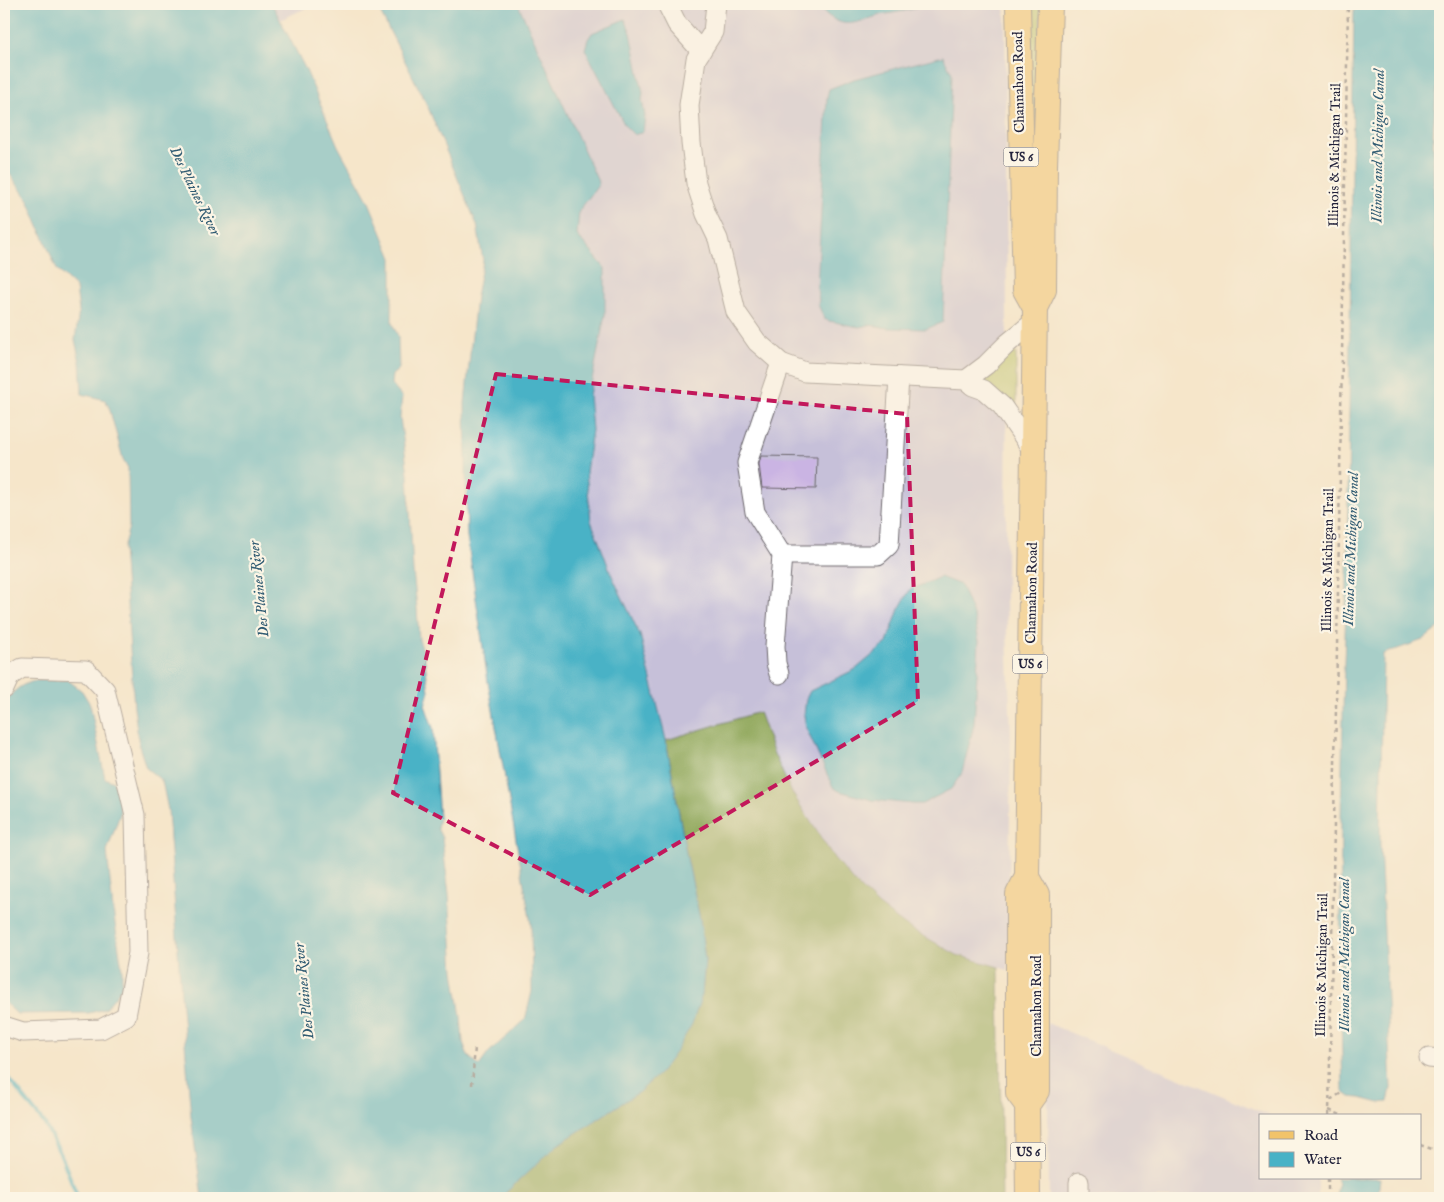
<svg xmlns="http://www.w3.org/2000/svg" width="1444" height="1202" viewBox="0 0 1444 1202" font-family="'IM FELL English',serif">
	<rect width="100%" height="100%" fill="#fcf5e5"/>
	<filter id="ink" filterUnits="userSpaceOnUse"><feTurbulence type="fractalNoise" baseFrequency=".02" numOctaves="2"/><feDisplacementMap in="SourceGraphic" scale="10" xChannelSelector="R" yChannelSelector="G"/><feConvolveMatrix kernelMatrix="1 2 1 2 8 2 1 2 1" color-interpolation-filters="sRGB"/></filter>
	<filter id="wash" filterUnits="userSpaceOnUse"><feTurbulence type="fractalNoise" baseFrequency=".0096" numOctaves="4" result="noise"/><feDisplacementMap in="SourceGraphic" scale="20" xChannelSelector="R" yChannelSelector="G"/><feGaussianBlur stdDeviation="1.12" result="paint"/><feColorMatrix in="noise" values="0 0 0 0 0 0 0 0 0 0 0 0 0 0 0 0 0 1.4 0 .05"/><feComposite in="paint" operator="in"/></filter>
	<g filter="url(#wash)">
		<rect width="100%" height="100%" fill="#f5e6cb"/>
		<g fill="#c6c0d9">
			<polygon points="272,4 315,4 280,20"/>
			<polygon points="518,4 1005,4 1007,312 1006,601 1011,736 1008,970 957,955 930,940 906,926 879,906 856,884 834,858 791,791 774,754 759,712 666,740 640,635 612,576 591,521 586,472 592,430 589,395 605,315 605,268 577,235 578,211"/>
			<polygon points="1047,1023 1271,1116 1260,1116 1260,1178 1318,1178 1318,1198 1049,1198"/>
		</g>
		<g fill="#b2c062" stroke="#6a714e">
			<polygon points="1027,4 1041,4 1037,162 1030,162"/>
			<polygon points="1009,352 1016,353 1016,415 986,382 986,376"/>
		</g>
		<polygon fill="#8da658" stroke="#58644a" points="759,712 774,754 791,791 834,858 856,884 879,906 906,926 957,955 999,967 1002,1198 500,1198 556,1146 639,1092 702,995 705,960 700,919 687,858 666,740"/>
		<g fill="#48b2c6" stroke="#356a80">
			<polygon points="4,4 272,4 306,70 338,146 369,202 392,258 392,323 398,336 399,369 392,375 391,384 402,397 400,418 408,473 413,571 417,608 419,640 423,650 429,691 425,705 433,728 439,819 437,828 442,838 449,894 454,971 461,1017 463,1042 468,1056 479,1066 489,1052 525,1020 532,991 531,924 488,682 467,536 465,403 476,296 483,261 477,225 427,105 376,4 518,4 599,184 579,211 577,235 605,268 605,315 589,395 592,430 586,472 591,521 612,576 640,635 666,740 687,858 700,919 705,960 702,995 692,1024 677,1050 660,1073 639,1092 556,1146 500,1198 202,1198 191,1117 181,994 168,810 162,781 146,768 139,746 134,707 123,548 129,527 128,468 123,459 109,407 105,400 82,394 80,362 75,340 79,311 76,288 57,270 28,200 4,166"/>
			<path d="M 814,4 L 926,4 C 912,11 896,12 881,15 C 869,18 856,25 843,23 C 832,21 823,11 814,4 Z"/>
			<polygon points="1354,4 1440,4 1440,43 1433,133 1434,229 1439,275 1440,324 1440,627 1423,640 1383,654 1380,843 1391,1088 1388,1102 1379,1103 1360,1098 1350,1097 1343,1092 1340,982 1341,819 1344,663 1347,578"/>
			<polygon points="625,19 631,33 643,93 642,100 645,116 643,132 634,135 625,126 585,49 588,39 592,33"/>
			<polygon points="943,56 952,73 943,322 926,329 888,328 869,325 859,327 829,321 824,319 818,304 819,300 817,289 827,98 829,89 854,79"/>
			<polygon points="940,577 961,585 974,617 979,641 974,724 962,773 951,789 922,804 913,804 872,800 839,791 833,787 806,728 804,715 806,699 810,691 856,669 887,643 899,609 910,590"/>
			<path d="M 68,680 L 82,691 L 90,704 L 105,778 L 114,782 L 120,798 L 120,814 L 107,851 L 113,910 L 122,969 L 122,988 L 105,1009 L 89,1013 L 17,1014 L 4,1002 L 4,702 C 26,676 37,681 68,680 Z"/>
			<polygon points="1336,1178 1380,1178 1378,1198 1336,1198 1338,1184"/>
		</g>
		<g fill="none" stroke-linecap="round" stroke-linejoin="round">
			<polyline stroke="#48b2c6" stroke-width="4" points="4,1073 44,1123 61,1155 78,1198"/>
		</g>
		<g id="blocks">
			<polygon fill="#cab4e3" points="761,456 817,457 816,489 762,488 759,464"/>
		</g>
	</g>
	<g filter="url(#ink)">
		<use href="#blocks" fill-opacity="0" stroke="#6c676d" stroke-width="1"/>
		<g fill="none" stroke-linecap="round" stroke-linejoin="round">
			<defs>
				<g id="minor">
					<polyline points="667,4 677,24 701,51"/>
					<polyline points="716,4 713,32 696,59 689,105 691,143 696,183 706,214 718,239 736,312 757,342 781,363 805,372 966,380"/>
					<polyline points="1034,452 1002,406 984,390 973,386 966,380 986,365 1008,343 1035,321"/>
					<polyline points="782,555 878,555 889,545 899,377"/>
					<polyline points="779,674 776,663 775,646 782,555 755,512 747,463 781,363"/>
					<polyline points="4,689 10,676 22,668 86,670 105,690 135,815 138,953 126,1016 101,1029 23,1032 4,1026"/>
					<polyline points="1429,1058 1440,1059"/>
					<polyline points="1079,1182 1079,1198"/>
				</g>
				<g id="major">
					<polyline points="1018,4 1025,290 1035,308"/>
					<polyline points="1027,877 1037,895 1037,1091 1027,1105 1028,1198"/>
					<polyline points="1027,1105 1018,1093 1018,894 1027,877 1035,308 1044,290 1045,166 1050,4"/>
				</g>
			</defs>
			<use href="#minor" stroke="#6c676d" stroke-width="21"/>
			<use href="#major" stroke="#6c676d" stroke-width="26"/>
			<g stroke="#6c676d" stroke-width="2.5" stroke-dasharray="4 4" stroke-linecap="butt">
				<polyline points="472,1085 475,1047"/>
				<polyline points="1330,1100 1343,1092"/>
				<polyline points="1329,1110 1343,1116"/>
				<polyline points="1329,1116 1348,4"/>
				<polyline points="1420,1145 1432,1149 1440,1150"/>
				<polyline points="1328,1198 1328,1178"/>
			</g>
			<use href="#minor" stroke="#fff" stroke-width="19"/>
			<use href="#major" stroke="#f1c36a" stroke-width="24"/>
		</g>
	</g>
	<path d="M0 0H1444V1202H0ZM 496,374 L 907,414 L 918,701 L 590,895 L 393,793 Z" fill="#f5e6cb" fill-opacity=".55" fill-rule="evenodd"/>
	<path fill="none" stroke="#c2185b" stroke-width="4" stroke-dasharray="10 6" stroke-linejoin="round" d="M 496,374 L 907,414 L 918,701 L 590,895 L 393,793 Z"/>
	<g text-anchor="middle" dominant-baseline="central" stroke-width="4.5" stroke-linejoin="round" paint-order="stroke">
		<g fill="#fcf5e5" stroke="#63616e" stroke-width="1">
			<rect x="1003.5" y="147.5" width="35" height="19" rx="4"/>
			<rect x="1012.5" y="654.5" width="35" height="19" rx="4"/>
			<rect x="1010.5" y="1142.5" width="35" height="19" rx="4"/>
		</g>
		<g font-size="12" font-weight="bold" fill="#22223b">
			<text x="1021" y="157">US 6</text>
			<text x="1030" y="664">US 6</text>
			<text x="1028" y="1152">US 6</text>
		</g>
		<g font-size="14" fill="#22223b" stroke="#fcf5e5">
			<text transform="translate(1019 82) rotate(-91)">Channahon Road</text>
			<text transform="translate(1335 155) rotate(-89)">Illinois &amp; Michigan Trail</text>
			<text transform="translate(1328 560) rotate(-89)">Illinois &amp; Michigan Trail</text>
			<text transform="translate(1032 593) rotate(-89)">Channahon Road</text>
			<text transform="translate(1322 965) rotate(-89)">Illinois &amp; Michigan Trail</text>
			<text transform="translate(1037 1006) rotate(-90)">Channahon Road</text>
		</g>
		<g font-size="15" font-style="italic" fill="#315c73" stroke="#fcf5e5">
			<text transform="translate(1378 146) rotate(-89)">Illinois and Michigan Canal</text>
			<text transform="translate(195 191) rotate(64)">Des Plaines River</text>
			<text transform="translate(1351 549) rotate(-88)">Illinois and Michigan Canal</text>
			<text transform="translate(259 589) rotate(-96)">Des Plaines River</text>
			<text transform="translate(1344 955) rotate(-90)">Illinois and Michigan Canal</text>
			<text transform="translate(304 991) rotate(-96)">Des Plaines River</text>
		</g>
	</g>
	<rect width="1444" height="1202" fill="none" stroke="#fcf5e5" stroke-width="20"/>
	<rect x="1259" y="1114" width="162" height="65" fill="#fcf5e5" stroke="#a5a1a1"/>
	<rect x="1269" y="1131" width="25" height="8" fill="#f1c36a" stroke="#a5a1a1"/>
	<text x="1304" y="1140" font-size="15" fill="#22223b">Road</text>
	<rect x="1269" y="1152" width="25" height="15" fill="#48b2c6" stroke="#a5a1a1"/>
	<text x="1304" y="1164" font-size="15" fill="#22223b">Water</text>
</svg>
